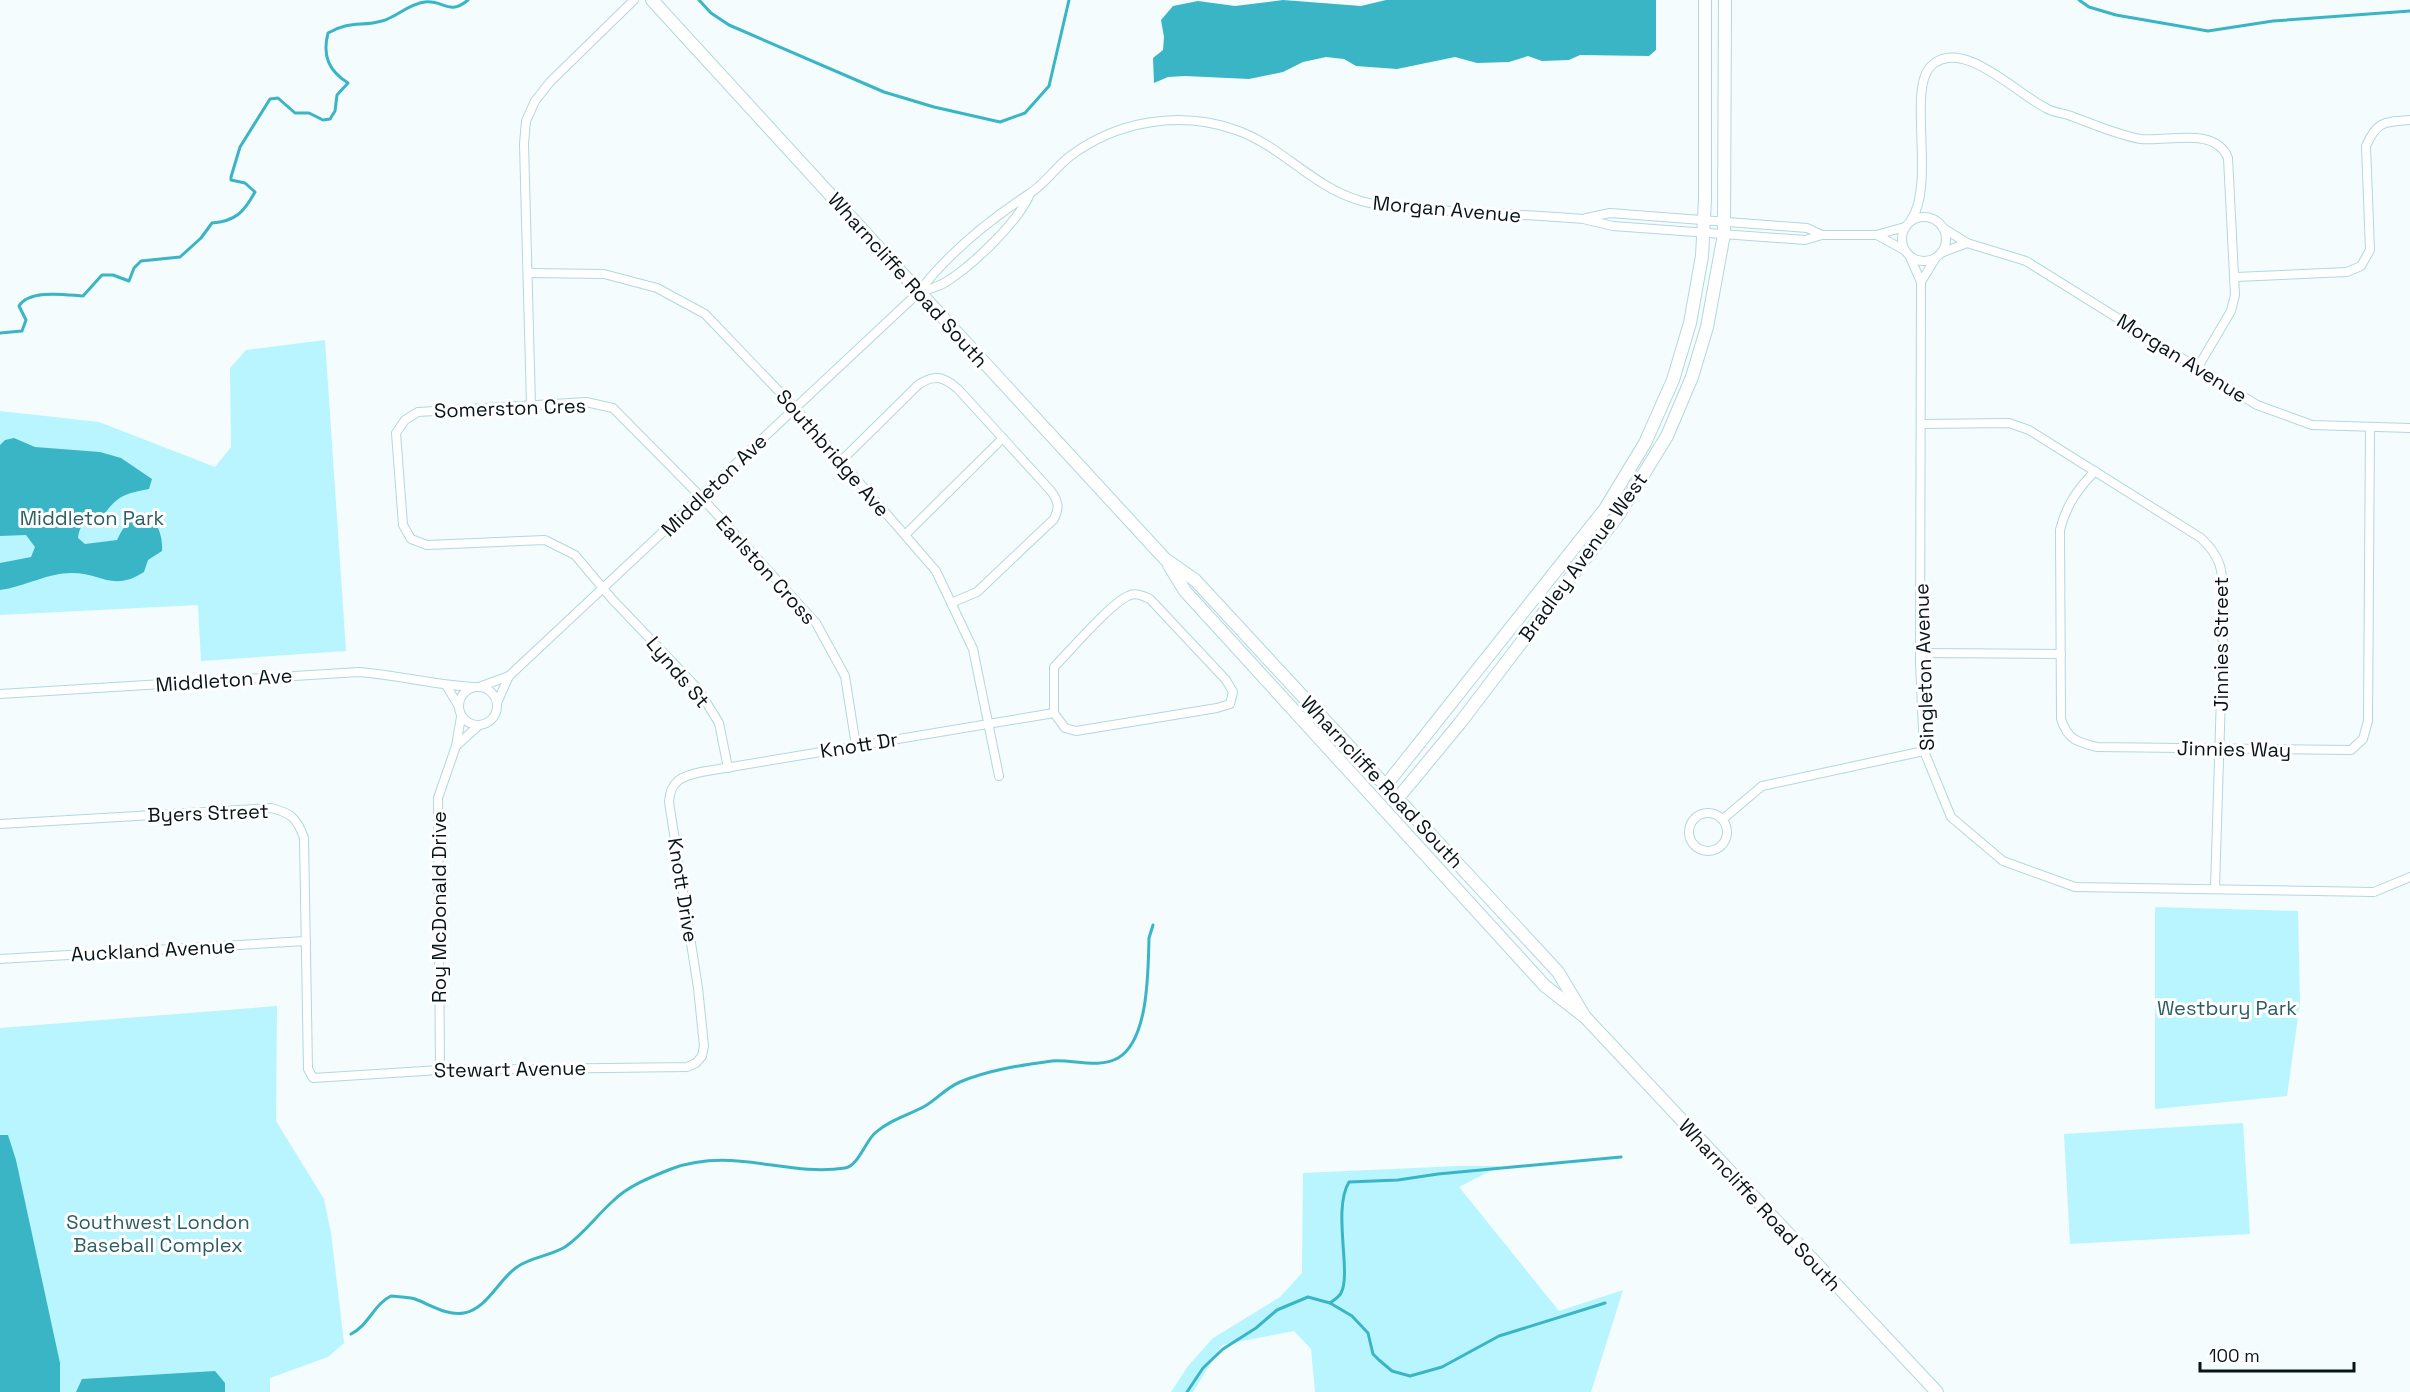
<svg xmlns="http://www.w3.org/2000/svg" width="2410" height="1392" viewBox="0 0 2410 1392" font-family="'Space Grotesk',sans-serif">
	<rect width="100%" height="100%" fill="#f4fcfd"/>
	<g fill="#b8f5ff">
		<polygon points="325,340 346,651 201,661 198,605 0,615 0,411 99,422 215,467 231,447 230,368 246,350"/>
		<polygon points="2155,907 2298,911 2300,1003 2287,1096 2155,1109"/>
		<polygon points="277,1006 276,1121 324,1199 331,1233 344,1343 328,1357 270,1378 270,1392 0,1392 0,1028"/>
		<polygon points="2243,1123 2250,1234 2070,1244 2064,1134"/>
		<polygon points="1458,1166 1500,1166 1459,1187 1559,1311 1623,1290 1591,1392 1315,1392 1311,1349 1294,1331 1222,1345 1193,1392 1171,1392 1188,1366 1213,1338 1280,1297 1302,1273 1303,1173"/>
	</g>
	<g fill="#3ab5c5">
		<polygon points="1283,0 1361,6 1386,0 1656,0 1656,50 1649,56 1580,55 1569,60 1542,61 1528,56 1509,62 1477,63 1455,57 1397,69 1356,66 1344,59 1326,57 1303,62 1283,72 1249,79 1185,76 1168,77 1154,83 1153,58 1163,50 1164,37 1161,20 1173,6 1198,1 1235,6"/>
		<path d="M 14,438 L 35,447 L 100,452 L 121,458 L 152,479 L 149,489 C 124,494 118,495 102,517 C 87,520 80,522 78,538 L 85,544 L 117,540 C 124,526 130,516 147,513 C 158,522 163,537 162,551 L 148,560 L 144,572 C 113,592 101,573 72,573 C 47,573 24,587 0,590 L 0,563 L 31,557 L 35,547 L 26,535 L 0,536 L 0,445 L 5,440 Z"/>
		<polygon points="0,1135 8,1135 16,1160 60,1363 60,1392 0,1392"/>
		<polygon points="215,1371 225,1383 225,1392 76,1392 82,1379"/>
	</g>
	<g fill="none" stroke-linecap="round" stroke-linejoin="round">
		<g stroke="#3ab5c5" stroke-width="3">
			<polyline points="699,0 711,13 729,25 884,92 934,107 1000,122 1025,113 1049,86 1069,0"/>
			<polyline points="2079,0 2089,7 2116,15 2208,31 2273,21 2410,11"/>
			<path d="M 0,333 L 22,331 L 26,320 L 19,306 C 30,289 66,295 83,296 L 102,275 L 113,275 L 129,281 L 134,268 L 141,261 L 180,257 L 201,238 L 212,223 C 236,221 244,212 255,192 L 245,183 L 231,180 L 231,177 L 240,147 L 270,99 L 278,98 L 295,113 L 309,113 L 323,120 L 330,119 L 335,111 L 337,95 L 348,83 C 329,71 322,56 328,33 C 351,20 361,27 382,21 C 397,17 408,4 425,2 C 444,0 449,16 468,0"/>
			<path d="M 1330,1303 C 1334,1300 1339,1297 1341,1293 C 1352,1273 1332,1210 1349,1182 L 1398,1180 L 1438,1174 L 1621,1157"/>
			<path d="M 351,1334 C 369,1325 374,1304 391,1296 C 399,1297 408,1297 415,1299 C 431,1305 447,1316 464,1313 C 487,1309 499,1279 517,1267 C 531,1257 550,1256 565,1247 C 584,1234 596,1216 613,1201 C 628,1186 651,1177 671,1169 C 733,1146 786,1177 845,1168 C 858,1166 865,1142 875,1133 C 891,1119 907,1116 925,1106 C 937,1099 946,1088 960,1082 C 988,1070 1022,1065 1052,1061 C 1072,1059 1099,1069 1118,1058 C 1149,1040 1148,970 1149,938 L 1153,925"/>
			<polyline points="1187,1392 1203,1368 1223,1349 1256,1328 1277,1310 1308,1297 1330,1303 1352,1316 1368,1333 1373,1354 1379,1360 1392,1371 1410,1376 1442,1367 1499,1336 1605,1303"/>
		</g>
		<defs>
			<g id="street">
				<circle cx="1924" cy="239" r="22"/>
				<polyline points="1586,218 1610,213 1807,228 1822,235"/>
				<path d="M 1911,220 C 1936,184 1907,89 1931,66 C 1962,36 2018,95 2046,108 C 2052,112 2061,113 2068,115 C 2091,123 2117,135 2141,139 C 2168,142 2215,126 2228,158 L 2235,295 L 2231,311 L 2198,367"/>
				<polyline points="1943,228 1967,243 2026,261 2257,405 2312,425 2410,428"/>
				<polyline points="1877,235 1904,250"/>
				<polyline points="1941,253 1967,243"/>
				<polyline points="1910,257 1921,282 1920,663 1924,751 1951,817 2003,861 2075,887 2374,892 2410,877"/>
				<polyline points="528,273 604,274 657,288 705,314 794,407 936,571 973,649 999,776"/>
				<path d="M 2236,277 L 2347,272 L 2361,266 L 2370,250 L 2366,146 C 2377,121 2384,122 2410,120"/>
				<polyline points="1921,282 1935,259"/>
				<path d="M 919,293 C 928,289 938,287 946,282 C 973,265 1018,222 1030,194"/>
				<polyline points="531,405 524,144 526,121 535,101 550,82 634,0"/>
				<path d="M 1922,424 L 2009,423 L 2029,430 L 2201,538 C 2223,559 2222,571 2224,600 L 2215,888"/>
				<path d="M 841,461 L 918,385 C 934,374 943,376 958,389 L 1051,491 C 1058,501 1060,507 1054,519 L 977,592 L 951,603"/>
				<path d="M 2095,471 C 2078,489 2066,505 2060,530 L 2061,719 C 2068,740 2077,742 2097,747 L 2351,750 L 2363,739 L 2368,721 L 2370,427"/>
				<polyline points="905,535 1003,438"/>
				<polyline points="1920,653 2061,654"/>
				<polyline points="446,685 458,705"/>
				<circle cx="478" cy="706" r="19"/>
				<polyline points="479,687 509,676"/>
				<path d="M 0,694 L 359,672 C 398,675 434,685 473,687"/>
				<path d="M 497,703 L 509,676 L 918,293 C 948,253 988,221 1029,194 C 1044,185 1055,168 1069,157 C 1116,121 1180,110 1236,130 C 1284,147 1312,187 1361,201 C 1391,209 1422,209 1452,211 C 1495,213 1539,216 1583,219 L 1613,226 L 1805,240 L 1822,235 L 1876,235 L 1905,227"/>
				<polyline points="456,746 478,726"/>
				<polyline points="728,768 719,723 698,689 612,599 575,555 545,540 427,545 411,539 403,525 396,433 405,420 418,412 586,402 613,408 702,498 816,623 845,676 856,746"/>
				<circle cx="1708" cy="832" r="19"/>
				<polyline points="1723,819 1762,786 1924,751"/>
				<path d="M 0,824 L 271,808 C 291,813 297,818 304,838 L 308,1069 L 313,1078 L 440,1070 L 687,1067 L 696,1063 L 702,1056 L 704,1046 L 698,988 L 669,802 C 670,781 682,776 701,772 L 1054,713 L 1065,728 L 1076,731 L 1217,708 L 1230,704 L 1233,692 L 1226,680 L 1150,599 C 1143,596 1136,592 1128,596 C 1110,604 1070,651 1054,667 L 1054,713"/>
				<polyline points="0,959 306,941"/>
				<polyline points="440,1070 438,798 456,746 461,717"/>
			</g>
			<g id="secondary">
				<path d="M 652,0 C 823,186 993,374 1165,559 L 1195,580 L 1558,972 L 1585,1017"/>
				<polyline points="1169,565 1185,591 1545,986 1585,1017 1937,1392"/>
				<polyline points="1386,785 1605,509 1645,443 1673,380 1690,323 1702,256 1705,199 1705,0"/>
				<polyline points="1398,798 1460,723 1619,514 1667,436 1692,377 1707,327 1724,234 1725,0"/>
			</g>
		</defs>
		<use href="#street" stroke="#b2d8de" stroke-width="10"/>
		<use href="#secondary" stroke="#b2d8de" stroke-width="14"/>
		<use href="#street" stroke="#fff" stroke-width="8"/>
		<use href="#secondary" stroke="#fff" stroke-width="12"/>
	</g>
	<g text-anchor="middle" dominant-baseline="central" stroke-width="6" stroke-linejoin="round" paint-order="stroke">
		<g font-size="20" fill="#071518" stroke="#fff">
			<text transform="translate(1447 209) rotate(5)">Morgan Avenue</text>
			<text transform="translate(908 280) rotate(48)">Wharncliffe Road South</text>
			<text transform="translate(2182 358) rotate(32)">Morgan Avenue</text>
			<text transform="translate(510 408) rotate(-2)">Somerston Cres</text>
			<text transform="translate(833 453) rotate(49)">Southbridge Ave</text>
			<text transform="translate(714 485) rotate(-44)">Middleton Ave</text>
			<text transform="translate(1583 557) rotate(-54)">Bradley Avenue West</text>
			<text transform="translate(766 570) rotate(48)">Earlston Cross</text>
			<text transform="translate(2221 644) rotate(-90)">Jinnies Street</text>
			<text transform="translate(1924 667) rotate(-92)">Singleton Avenue</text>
			<text transform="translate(678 672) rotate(50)">Lynds St</text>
			<text transform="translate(224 680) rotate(-4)">Middleton Ave</text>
			<text transform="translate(859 745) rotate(-9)">Knott Dr</text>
			<text transform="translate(2234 749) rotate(1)">Jinnies Way</text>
			<text transform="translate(1382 782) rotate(47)">Wharncliffe Road South</text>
			<text transform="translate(208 813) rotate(-2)">Byers Street</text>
			<text transform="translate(683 890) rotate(81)">Knott Drive</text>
			<text transform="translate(439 907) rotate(-90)">Roy McDonald Drive</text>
			<text transform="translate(153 950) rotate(-3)">Auckland Avenue</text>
			<text transform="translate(510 1069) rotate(-1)">Stewart Avenue</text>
			<text transform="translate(1760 1205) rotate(47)">Wharncliffe Road South</text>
		</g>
		<g font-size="20" fill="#2c5e66" stroke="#fff">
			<text x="92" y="518">Middleton Park</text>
			<text x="2227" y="1008">Westbury Park</text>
			<text x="158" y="1222">Southwest London<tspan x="158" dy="23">Baseball Complex</tspan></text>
		</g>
	</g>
	<path d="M2200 1362v9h154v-9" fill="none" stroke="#071518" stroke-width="3"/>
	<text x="2209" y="1362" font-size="18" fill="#071518" stroke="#ffffff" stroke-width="4.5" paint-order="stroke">100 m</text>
</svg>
